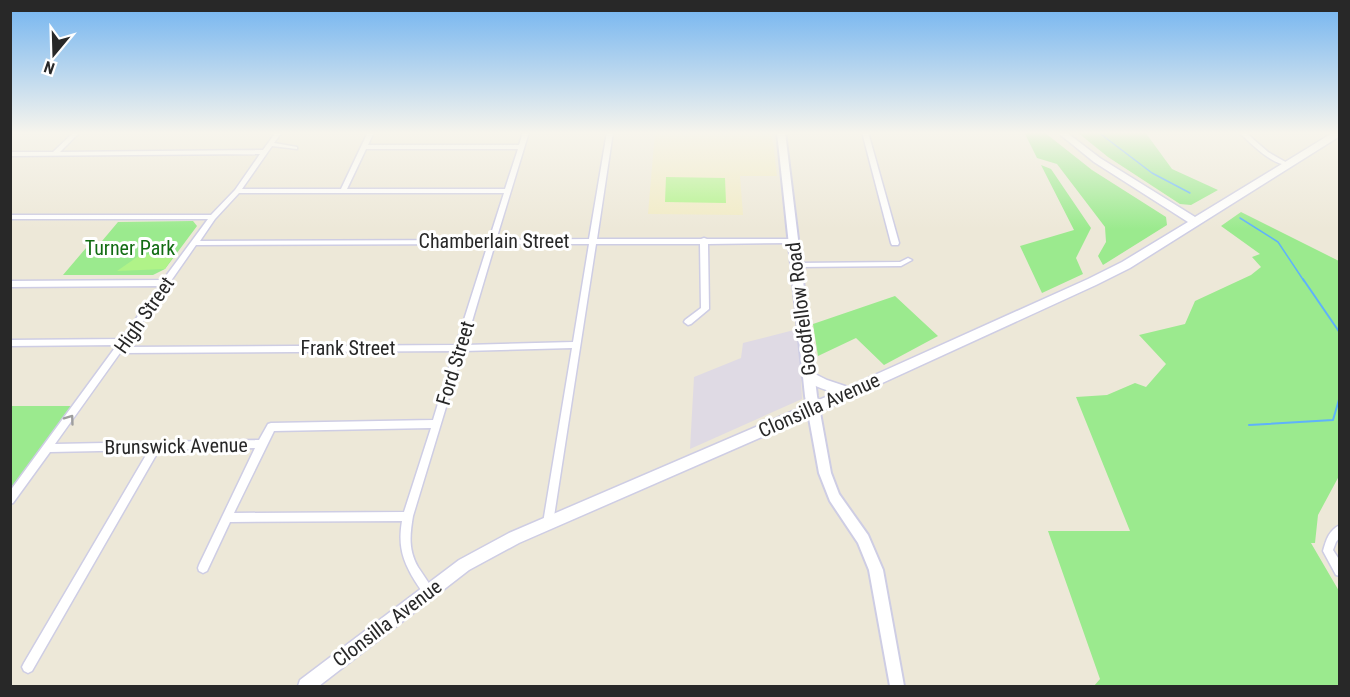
<svg xmlns="http://www.w3.org/2000/svg" width="1350" height="697" viewBox="0 0 1350 697" font-family="'Roboto Condensed',sans-serif">
	<rect width="100%" height="100%" fill="#ede8d8"/>
	<polygon fill="#dfdae4" points="798,329 802,399 690,449 694,377 741,358 743,343"/>
	<polygon fill="#f1ebc5" points="655,132 772,132 777,176 740,176 743,215 648,214"/>
	<g fill="#9bea8e">
		<polygon points="1024,132 1044,132 1092,170 1166,217 1167,225 1103,265 1098,256 1106,242 1105,227 1057,164 1037,158"/>
		<polygon points="1077,132 1145,132 1172,169 1218,190 1191,205 1180,204 1108,157"/>
		<polygon points="1041,165 1051,169 1091,228 1076,258 1083,274 1042,293 1020,246 1074,230"/>
		<polygon points="1241,212 1339,261 1339,476 1318,515 1315,543 1311,543 1339,591 1339,686 1094,686 1100,679 1048,531 1130,531 1076,397 1107,395 1135,383 1146,387 1166,364 1139,335 1185,324 1195,301 1251,275 1261,267 1252,257 1260,254 1221,226"/>
		<polygon points="193,221 197,226 165,269 153,275 63,275 86,248 97,247 118,222"/>
		<polygon points="895,296 938,336 884,365 856,338 818,356 813,324"/>
		<polygon points="11,406 73,406 11,489"/>
	</g>
	<g fill="#b0f388">
		<polygon points="666,177 725,178 726,203 665,202"/>
		<polygon points="159,254 154,261 160,254 175,254 165,269 117,271 140,255"/>
	</g>
	<g fill="none" stroke-linecap="round" stroke-linejoin="round">
		<g stroke="#5fb2fb" stroke-width="1.5">
			<polyline points="1098,132 1152,173 1190,193"/>
			<polyline points="1240,218 1278,242 1304,281"/>
		</g>
		<g stroke="#5fb2fb" stroke-width="2">
			<polyline points="1303,279 1340,333"/>
			<polyline points="1249,425 1333,420 1340,396"/>
		</g>
		<defs>
			<g id="minor">
				<path d="M 74,132 L 80,132 L 60,152 L 263,150 L 276,132 L 282,132 L 274,143 L 297,147 L 297,149 L 272,146 L 242,189 L 341,189 L 368,132 L 374,132 L 368,145 L 519,145 L 523,132 L 529,132 L 496,240 L 589,239 L 607,132 L 613,132 L 597,239 L 701,239 L 704,238 L 707,239 L 793,239 L 797,241 L 793,243 L 708,244 L 709,309 L 691,324 L 688,325 L 684,322 L 685,320 L 701,308 L 700,244 L 596,244 L 553,523 L 552,526 L 548,528 L 544,526 L 543,523 L 572,348 L 463,351 L 413,516 C 410,534 408,550 418,567 C 423,575 429,582 433,591 L 432,595 L 428,596 C 422,593 419,587 415,581 C 402,560 398,545 402,521 L 230,522 L 207,571 L 203,573 L 199,571 L 198,568 L 199,565 L 255,448 L 159,450 L 32,671 L 28,673 L 24,671 L 22,667 L 24,663 L 149,450 L 50,452 L 13,503 L 10,504 L 10,491 L 117,345 L 10,346 L 10,340 L 121,339 L 160,286 L 10,287 L 10,281 L 163,280 L 208,219 L 10,219 L 10,215 L 211,215 L 235,190 L 260,154 L 10,156 L 10,152 L 53,152 ZM 366,149 L 518,149 L 505,189 L 347,189 ZM 239,193 L 504,193 L 489,240 L 200,241 L 215,219 ZM 488,244 L 456,345 L 124,347 L 128,344 L 129,341 L 196,245 ZM 495,244 L 589,244 L 573,342 L 465,345 ZM 454,351 L 433,420 L 271,423 L 268,424 L 259,440 L 55,444 L 120,353 ZM 431,428 L 404,512 L 234,513 L 274,431 Z"/>
				<polygon points="862,132 868,132 899,243 898,245 892,245 891,243"/>
				<path d="M 1239,132 L 1245,132 L 1268,152 L 1289,164 L 1288,165 C 1272,165 1250,143 1239,132 Z"/>
				<polygon points="908,258 912,260 901,266 797,267 793,265 797,263 900,262"/>
				<path d="M 1340,525 L 1340,537 L 1336,542 L 1333,550 L 1340,561 L 1340,576 L 1336,575 L 1323,551 C 1326,540 1329,530 1340,525 Z"/>
			</g>
			<polygon id="tertiary" points="777,132 785,132 817,396 831,473 839,494 868,535 883,570 904,686 890,686 869,570 858,543 830,501 819,473 805,396"/>
			<path id="secondary" d="M 1057,132 L 1066,132 L 1100,158 L 1195,217 L 1334,132 L 1340,132 L 1340,136 L 1130,268 L 1096,285 L 819,412 L 519,543 L 469,570 L 319,686 L 298,686 L 300,680 L 459,560 L 509,533 L 835,393 C 824,389 810,386 803,376 L 805,373 L 813,373 L 827,380 L 848,387 L 1088,279 L 1122,262 L 1188,222 L 1094,162 Z"/>
		</defs>
		<use href="#minor" stroke="#cecde4" stroke-width="3"/>
		<use href="#tertiary" stroke="#cecde4" stroke-width="4"/>
		<use href="#secondary" stroke="#cecde4" stroke-width="3"/>
		<use href="#minor" fill="#fff" fill-rule="evenodd"/>
		<use href="#tertiary" fill="#fff" fill-rule="evenodd"/>
		<use href="#secondary" fill="#fff" fill-rule="evenodd"/>
	</g>
	<defs><path id="oneway-chevron" d="M-2-3.5L2.5 0L-2 3.5" fill="none" stroke-width="1.6" stroke-linecap="round" stroke-linejoin="round" transform="scale(1.5)"/></defs>
	<use stroke="#9e9e9e" href="#oneway-chevron" transform="translate(70 419) rotate(-54)"/>
	<linearGradient id="sky" x2="0" y2="1"><stop stop-color="#71b3f0"/><stop offset="0.58" stop-color="#f7f5ed"/><stop offset="1" stop-color="#f7f5ed" stop-opacity="0"/></linearGradient>
	<rect width="1350" height="229" fill="url(#sky)"/>
	<g text-anchor="middle" dominant-baseline="central" stroke-width="6" stroke-linejoin="round" paint-order="stroke">
		<g font-size="20" fill="#282828" stroke="#fff">
			<text x="494" y="241">Chamberlain Street</text>
			<text transform="translate(801 309) rotate(-97)">Goodfellow Road</text>
			<text transform="translate(144 315) rotate(-55)">High Street</text>
			<text x="348" y="348">Frank Street</text>
			<text transform="translate(455 363) rotate(-73)">Ford Street</text>
			<text transform="translate(819 405) rotate(-24)">Clonsilla Avenue</text>
			<text transform="translate(176 446) rotate(-1)">Brunswick Avenue</text>
			<text transform="translate(387 623) rotate(-37)">Clonsilla Avenue</text>
		</g>
		<g font-size="20" fill="#126c12" stroke="#fff">
			<text x="130" y="248">Turner Park</text>
		</g>
	</g>
	<rect width="1350" height="697" fill="none" stroke="#282828" stroke-width="24"/>
	<g transform="translate(54 54) rotate(199)" stroke="#ffffff" stroke-width="4.5" paint-order="stroke">
	<path d="M0-4.5L10 22L0 15L-10 22Z" fill="#282828"/>
	<text y="-9" font-size="16" font-weight="bold" text-anchor="middle" fill="#282828">N</text>
	</g>
</svg>
